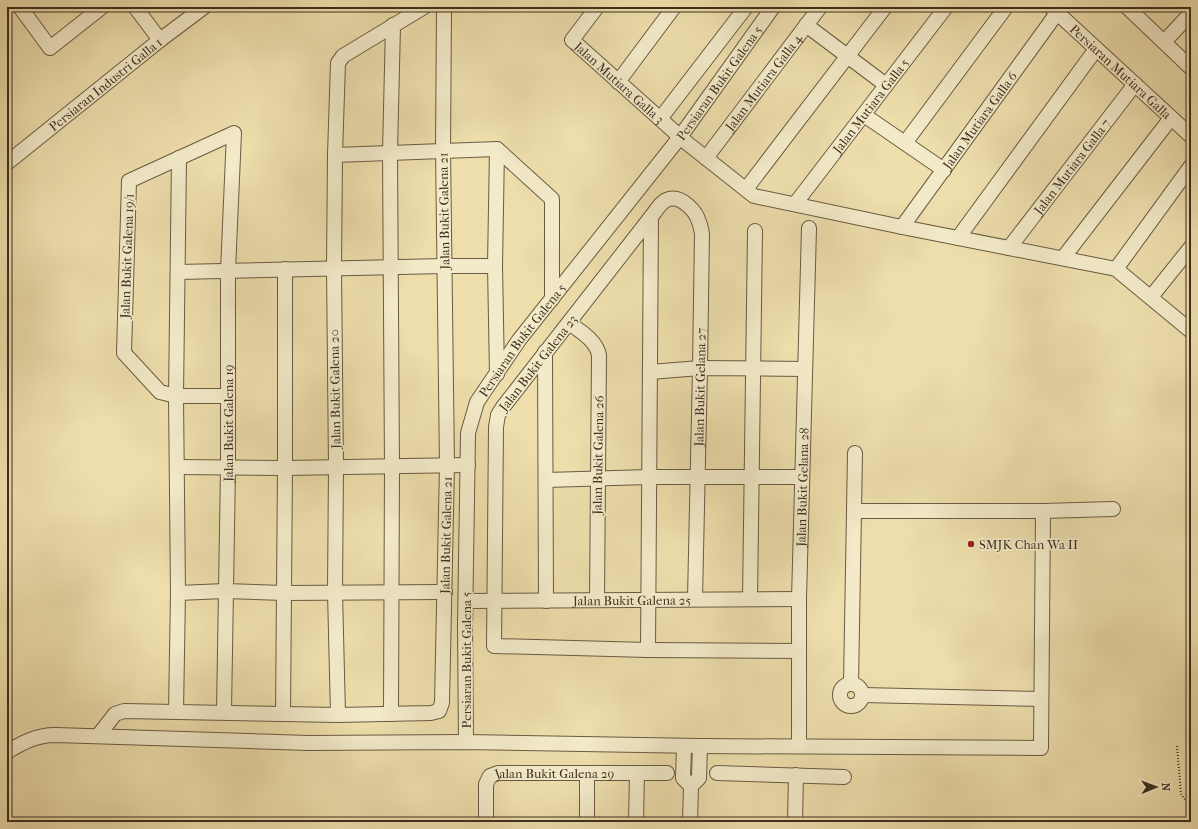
<svg xmlns="http://www.w3.org/2000/svg" width="1198" height="829" viewBox="0 0 1198 829" font-family="'IM FELL French Canon',serif">
	<rect width="100%" height="100%" fill="#eddeac"/>
	<filter id="stains"><feTurbulence type="fractalNoise" baseFrequency=".005" numOctaves="4"/><feColorMatrix values="0 0 0 0 .2 0 0 0 0 .09 0 0 0 0 .02 0 0 0 .5 -.17"/></filter>
	<radialGradient id="worn" r=".72"><stop offset=".6" stop-color="#630" stop-opacity="0"/><stop offset="1" stop-color="#630" stop-opacity=".3"/></radialGradient>
	<g fill="none" stroke-linecap="round" stroke-linejoin="round">
		<defs>
			<g id="minor">
				<polyline points="20,7 50,48 102,7"/>
				<polyline points="135,7 160,40"/>
				<path id="s1" d="M 597,7 L 572,40 L 687,143 L 754,196 L 902,227 L 1116,269 L 1191,331"/>
				<path id="s2" d="M 1051,7 L 1191,136"/>
				<polyline points="1127,7 1191,68"/>
				<polyline points="806,25 886,85"/>
				<polyline points="1164,42 1191,13"/>
				<polyline points="618,82 674,7"/>
				<polyline points="864,115 944,170"/>
				<polyline points="660,119 746,7"/>
				<polyline points="905,143 1006,7"/>
				<polyline points="335,155 497,149 552,199 552,299"/>
				<path id="s3" d="M 706,158 L 820,7"/>
				<path id="s4" d="M 7,163 L 160,40 L 204,7"/>
				<polyline points="746,189 885,7"/>
				<path id="s5" d="M 795,204 L 946,7"/>
				<path id="s6" d="M 902,227 L 1057,13 L 1062,7"/>
				<polyline points="958,238 1096,49"/>
				<path id="s7" d="M 1009,248 L 1135,84"/>
				<polyline points="1063,258 1171,118"/>
				<polyline points="1116,269 1191,166"/>
				<polyline points="178,272 444,266 495,266"/>
				<polyline points="1151,297 1191,247"/>
				<path d="M 569,323 C 580,331 596,340 599,355 L 597,600"/>
				<polyline points="545,352 546,601"/>
				<polyline points="650,372 700,368 805,369"/>
				<polyline points="497,374 495,266 497,149"/>
				<polyline points="177,467 285,468 468,465"/>
				<polyline points="546,480 649,477 802,477"/>
				<polyline points="854,511 1043,511 1113,509"/>
				<polyline points="178,593 225,591 284,593 445,592"/>
				<path id="s8" d="M 695,599 L 700,368 L 702,234 C 701,230 701,226 699,222 C 696,211 682,196 669,199 C 661,201 656,211 651,217 L 503,407 L 498,415 L 496,427 L 494,646 L 648,650 L 799,651"/>
				<polyline points="750,599 755,231"/>
				<path id="s9" d="M 466,601 L 799,599"/>
				<polyline points="648,650 651,217"/>
				<polyline points="851,684 855,453"/>
				<circle cx="851" cy="695" r="11"/>
				<polyline points="862,695 1041,699"/>
				<polyline points="176,712 178,593 176,396 179,158"/>
				<path id="s10" d="M 224,712 L 228,468 L 228,271 L 234,133 L 129,181 L 124,353 L 160,392 L 176,396 L 227,396"/>
				<polyline points="283,714 285,468 285,269"/>
				<polyline points="391,714 392,467 390,152 393,25"/>
				<polyline points="338,715 335,592 336,467 334,268 335,155 338,63 343,56 424,7"/>
				<path id="s11" d="M 98,736 L 115,714 L 124,711 L 338,715 L 431,713 L 439,711 L 442,703 L 447,465 L 443,150 L 444,7"/>
				<path id="s12" d="M 466,742 L 465,627 L 468,433 L 477,402 L 519,340 L 680,137 L 773,7"/>
				<polyline points="684,746 683,778 691,786 690,822"/>
				<path id="s13" d="M 799,746 L 799,599 L 809,228"/>
				<path d="M 7,752 C 22,743 36,735 55,735 L 308,743 L 466,742 L 700,746 L 1041,748 L 1043,511"/>
				<polyline points="717,773 844,777"/>
				<polyline points="691,786 699,778 700,746"/>
				<path id="s14" d="M 486,822 L 486,784 L 490,776 L 498,773 L 667,773"/>
				<polyline points="587,822 587,773"/>
				<polyline points="636,822 637,773"/>
				<polyline points="795,822 796,775"/>
			</g>
		</defs>
		<use href="#minor" stroke="#695b42" stroke-width="16"/>
		<polyline stroke="#3d2f1f" stroke-width="2" stroke-dasharray="1 2" stroke-linecap="butt" points="1177,746 1181,794 1191,807"/>
		<use href="#minor" stroke="#f3eac9" stroke-width="14"/>
	</g>
	<circle fill="#8f2418" stroke="#f3eac9" stroke-width="1.5" cx="971" cy="544" r="4"/>
	<g text-anchor="middle" dominant-baseline="central" stroke-width="3.5" stroke-linejoin="round" paint-order="stroke">
		<g font-size="13" fill="#3d2f1f" stroke="#f3eac9">
			<text stroke="none"><textPath href="#s2" startOffset="95">Persiaran Mutiara Galla</textPath></text>
			<text stroke="none"><textPath href="#s3" startOffset="95">Jalan Mutiara Galla 4</textPath></text>
			<text stroke="none"><textPath href="#s1" startOffset="105">Jalan Mutiara Galla 3</textPath></text>
			<text stroke="none"><textPath href="#s12" startOffset="742">Persiaran Bukit Galena 5</textPath></text>
			<text stroke="none"><textPath href="#s4" startOffset="126">Persiaran Industri Galla 1</textPath></text>
			<text stroke="none"><textPath href="#s5" startOffset="124">Jalan Mutiara Galla 5</textPath></text>
			<text stroke="none"><textPath href="#s6" startOffset="132">Jalan Mutiara Galla 6</textPath></text>
			<text stroke="none"><textPath href="#s7" startOffset="103">Jalan Mutiara Galla 7</textPath></text>
			<text transform="translate(444 211) rotate(-91)">Jalan Bukit Galena 21</text>
			<text transform="translate(127 256) rotate(-88)">Jalan Bukit Galena 19/1</text>
			<text stroke="none"><textPath href="#s12" startOffset="418">Persiaran Bukit Galena 5</textPath></text>
			<text transform="translate(538 363) rotate(-52)">Jalan Bukit Galena 23</text>
			<text stroke="none"><textPath href="#s8" startOffset="212">Jalan Bukit Gelana 27</textPath></text>
			<text transform="translate(335 389) rotate(-91)">Jalan Bukit Galena 20</text>
			<text stroke="none"><textPath href="#s10" startOffset="289">Jalan Bukit Galena 19</textPath></text>
			<text transform="translate(598 455) rotate(-89)">Jalan Bukit Galena 26</text>
			<text stroke="none"><textPath href="#s13" startOffset="259">Jalan Bukit Gelana 28</textPath></text>
			<text stroke="none"><textPath href="#s11" startOffset="529">Jalan Bukit Galena 21</textPath></text>
			<text stroke="none"><textPath href="#s9" startOffset="166">Jalan Bukit Galena 25</textPath></text>
			<text transform="translate(466 660) rotate(-90)">Persiaran Bukit Galena 5</text>
			<text stroke="none"><textPath href="#s14" startOffset="112">Jalan Bukit Galena 29</textPath></text>
		</g>
		<g font-size="13" fill="#3d2f1f" stroke="#f3eac9" text-anchor="start">
			<text x="979" y="544">SMJK Chan Wa II</text>
		</g>
	</g>
	<rect width="1198" height="829" fill="none" stroke="#eddeac" stroke-width="24"/>
	<rect x="8" y="8" width="1182" height="813" fill="none" stroke="#3d2f1f" stroke-width="2"/>
	<rect x="12" y="12" width="1174" height="805" fill="none" stroke="#3d2f1f"/>
	<g transform="translate(1156 787) rotate(89)" stroke="#f3eac9" stroke-width="3" paint-order="stroke">
	<path d="M0-3L7 15L0 10L-7 15Z" fill="#3d2f1f"/>
	<text y="-6" font-size="11" font-weight="bold" text-anchor="middle" fill="#3d2f1f">N</text>
	</g>
	<rect width="100%" height="100%" filter="url(#stains)"/>
	<rect width="100%" height="100%" fill="url(#worn)"/>
</svg>
